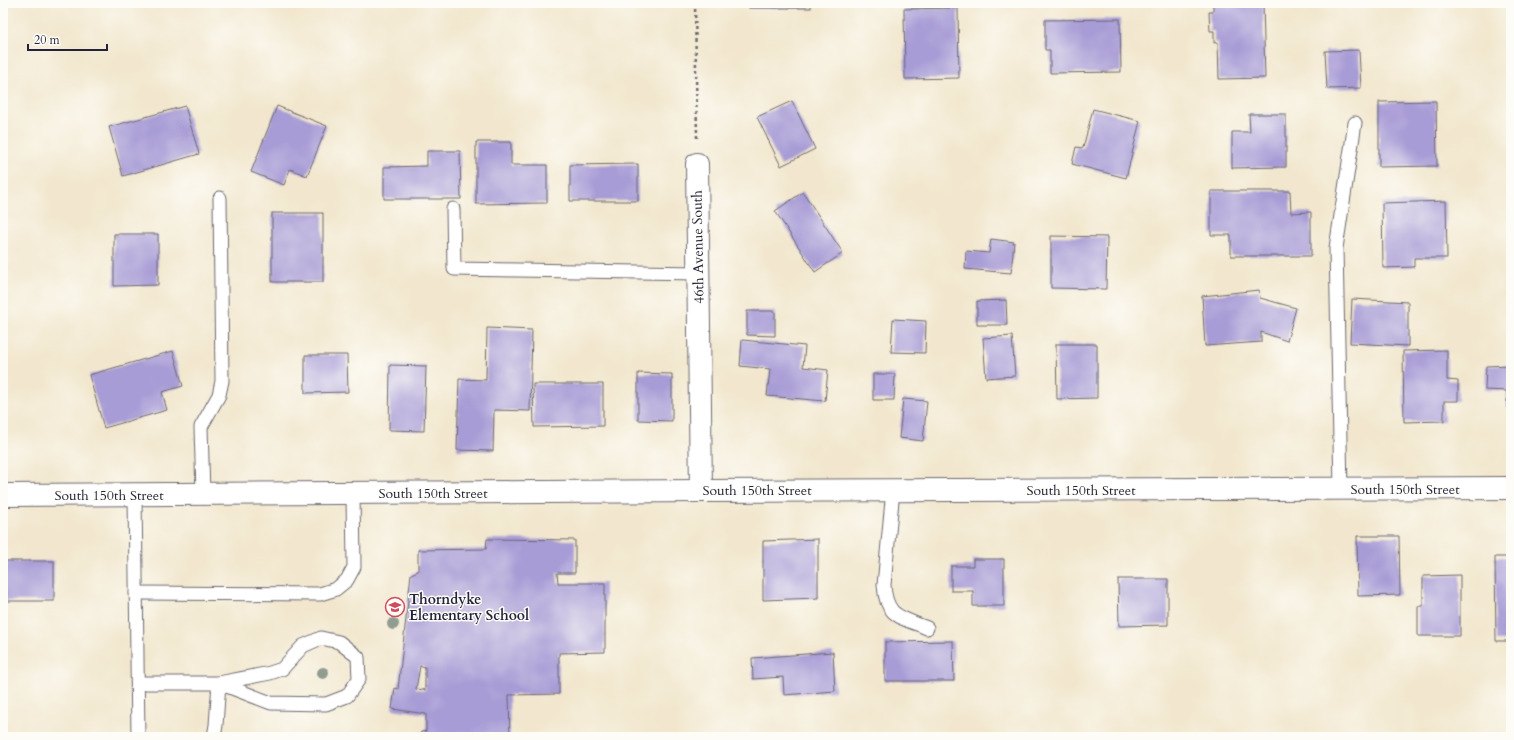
<svg xmlns="http://www.w3.org/2000/svg" width="1514" height="740" viewBox="0 0 1514 740" font-family="Cardo,serif">
	<rect width="100%" height="100%" fill="#fdfcf7"/>
	<filter id="ink" filterUnits="userSpaceOnUse"><feTurbulence type="fractalNoise" baseFrequency=".025" numOctaves="2"/><feDisplacementMap in="SourceGraphic" scale="8" xChannelSelector="R" yChannelSelector="G"/><feConvolveMatrix kernelMatrix="1 2 1 2 8 2 1 2 1" color-interpolation-filters="sRGB"/></filter>
	<filter id="wash" filterUnits="userSpaceOnUse"><feTurbulence type="fractalNoise" baseFrequency=".012" numOctaves="4" result="noise"/><feDisplacementMap in="SourceGraphic" scale="16" xChannelSelector="R" yChannelSelector="G"/><feGaussianBlur stdDeviation="0.9" result="paint"/><feColorMatrix in="noise" values="0 0 0 0 0 0 0 0 0 0 0 0 0 0 0 0 0 1.4 0 .05"/><feComposite in="paint" operator="in"/></filter>
	<g filter="url(#wash)">
		<rect width="100%" height="100%" fill="#f2e7ce"/>
		<g id="blocks">
			<g fill="#a89cd6" fill-rule="evenodd">
				<rect x="749" y="3" width="62" height="5"/>
				<polygon points="1213,3 1263,3 1265,78 1219,79 1218,42 1214,43 1214,31 1210,31 1209,12 1213,12"/>
				<polygon points="958,8 959,78 905,79 904,9"/>
				<polygon points="1120,19 1121,72 1050,73 1050,50 1045,50 1045,20"/>
				<polygon points="1359,50 1361,88 1327,89 1325,51"/>
				<polygon points="792,101 815,149 781,166 757,117"/>
				<polygon points="1436,101 1437,166 1379,167 1379,102"/>
				<polygon points="185,106 199,154 123,176 109,127"/>
				<polygon points="277,106 327,126 307,176 290,169 284,185 251,172"/>
				<polygon points="1093,109 1140,121 1126,178 1072,164 1076,147 1083,148"/>
				<polygon points="1249,114 1286,114 1286,167 1232,168 1232,132 1250,132"/>
				<polygon points="476,142 511,142 511,165 547,165 547,203 476,204"/>
				<polygon points="427,151 460,151 461,199 384,199 384,167 427,166"/>
				<polygon points="638,164 638,201 570,201 570,165"/>
				<polygon points="1211,191 1290,191 1291,213 1311,212 1311,256 1231,256 1231,235 1211,235"/>
				<polygon points="803,192 843,253 815,272 775,211"/>
				<polygon points="1446,201 1447,258 1414,258 1414,267 1383,268 1382,203"/>
				<rect x="272" y="213" width="51" height="69"/>
				<polygon points="114,234 158,234 158,285 114,286"/>
				<polygon points="1051,236 1107,237 1106,289 1051,288"/>
				<polygon points="991,239 1014,242 1011,273 965,269 966,251 989,253"/>
				<polygon points="1259,290 1260,298 1296,308 1287,341 1261,332 1261,342 1205,346 1202,296"/>
				<polygon points="1352,299 1408,302 1408,346 1350,343"/>
				<polygon points="1006,300 1007,325 977,325 977,301"/>
				<polygon points="747,311 775,311 775,336 747,335"/>
				<polygon points="893,319 926,321 925,353 891,352"/>
				<polygon points="487,328 532,330 530,411 494,410 493,451 457,450 459,379 486,380"/>
				<polygon points="1012,336 1015,376 986,378 983,338"/>
				<polygon points="742,340 805,346 803,367 828,370 825,401 767,396 770,369 740,366"/>
				<polygon points="1056,344 1097,344 1097,398 1057,399"/>
				<polygon points="1447,350 1447,380 1458,381 1458,401 1444,401 1444,421 1404,422 1403,351"/>
				<polygon points="173,351 183,386 162,392 167,410 104,428 89,375"/>
				<polygon points="305,355 347,355 348,392 305,393"/>
				<polygon points="390,365 426,366 424,431 389,430"/>
				<polygon points="1511,365 1511,408 1507,408 1507,391 1485,390 1486,366"/>
				<polygon points="638,373 672,374 672,421 638,420"/>
				<polygon points="873,374 895,374 894,400 873,400"/>
				<polygon points="533,384 603,384 603,426 534,427"/>
				<polygon points="903,399 927,401 923,441 899,438"/>
				<polygon points="1357,536 1399,536 1400,595 1358,596"/>
				<path d="M 487,539 L 575,540 L 575,573 L 557,573 L 558,583 L 605,583 L 605,652 L 559,653 L 559,694 L 509,695 L 510,737 L 420,737 L 421,732 L 426,731 L 426,714 L 392,709 L 395,688 L 398,689 L 411,574 L 418,571 L 418,550 L 486,549 ZM 420,666 L 425,667 L 425,690 L 416,689 Z"/>
				<polygon points="818,539 818,598 763,600 763,541"/>
				<polygon points="1495,557 1511,557 1511,641 1496,641"/>
				<polygon points="973,559 1004,559 1004,606 973,606 973,591 951,591 951,566 973,566"/>
				<rect x="3" y="561" width="51" height="40"/>
				<polygon points="1460,575 1460,636 1418,636 1418,606 1423,606 1423,576"/>
				<polygon points="1118,579 1168,579 1168,625 1119,626"/>
				<polygon points="953,641 954,681 885,681 885,642"/>
				<polygon points="833,652 835,691 784,695 783,677 753,679 752,658"/>
			</g>
		</g>
	</g>
	<g filter="url(#ink)">
		<use href="#blocks" fill-opacity="0" stroke="#6b676e" stroke-width="1"/>
		<g fill="none" stroke-linecap="round" stroke-linejoin="round">
			<defs>
				<g id="lane">
					<polyline points="453,209 454,269 698,273"/>
					<polyline points="1341,489 1336,248 1355,123"/>
					<path d="M 893,490 L 884,585 C 886,618 901,617 927,628"/>
					<polyline points="203,494 201,427 219,395 222,381 220,198"/>
					<polyline points="135,495 138,737"/>
					<polyline points="136,593 320,594 336,589 347,580 354,567 353,493"/>
					<polygon points="321,638 339,642 358,657 359,679 347,696 326,704 271,703 219,683 270,673 282,669 303,646"/>
					<polyline points="138,683 219,683 216,725 214,737"/>
				</g>
				<g id="street">
					<polyline points="697,164 701,491"/>
					<polyline points="3,495 701,491 1511,488"/>
				</g>
			</defs>
			<use href="#lane" stroke="#6b676e" stroke-width="15"/>
			<use href="#street" stroke="#6b676e" stroke-width="24"/>
			<polyline stroke="#6b676e" stroke-width="2.5" stroke-dasharray="3 3" stroke-linecap="butt" points="695,3 697,140"/>
			<use href="#lane" stroke="#fff" stroke-width="13"/>
			<use href="#street" stroke="#fff" stroke-width="22"/>
		</g>
		<g fill="#909c8f">
			<circle cx="393" cy="624" r="6"/>
			<circle cx="323" cy="673" r="6"/>
		</g>
	</g>
	<defs>
		<symbol id="school-ring" viewBox="-11 -11 22 22"><circle r="9.5" fill="#fdfcf7" stroke="#d1495b" stroke-width="1.5"/><path d="M0-5L7-2L0 1L-7-2ZM-4 1L0 2.5L4 1V4Q0 6-4 4Z" fill="#d1495b"/></symbol>
	</defs>
	<g fill-rule="evenodd">
		<use href="#school-ring" x="384" y="596" width="22" height="22"/>
	</g>
	<g text-anchor="middle" dominant-baseline="central" stroke-width="3" stroke-linejoin="round" paint-order="stroke">
		<g font-size="14" fill="#22223b" stroke="#fdfcf7">
			<text transform="translate(698 247) rotate(-91)">46th Avenue South</text>
			<text x="1405" y="489">South 150th Street</text>
			<text x="757" y="490">South 150th Street</text>
			<text x="1081" y="490">South 150th Street</text>
			<text x="433" y="493">South 150th Street</text>
			<text x="109" y="495">South 150th Street</text>
		</g>
		<g font-size="14" font-weight="bold" fill="#22223b" stroke="#fdfcf7" text-anchor="start">
			<text x="409" y="599">Thorndyke<tspan x="409" dy="16">Elementary School</tspan></text>
		</g>
	</g>
	<rect width="1514" height="740" fill="none" stroke="#fdfcf7" stroke-width="16"/>
	<path d="M28 44v6h79v-6" fill="none" stroke="#22223b" stroke-width="2"/>
	<text x="34" y="44" font-size="12" fill="#22223b" stroke="#fdfcf7" stroke-width="3" paint-order="stroke">20 m</text>
</svg>
